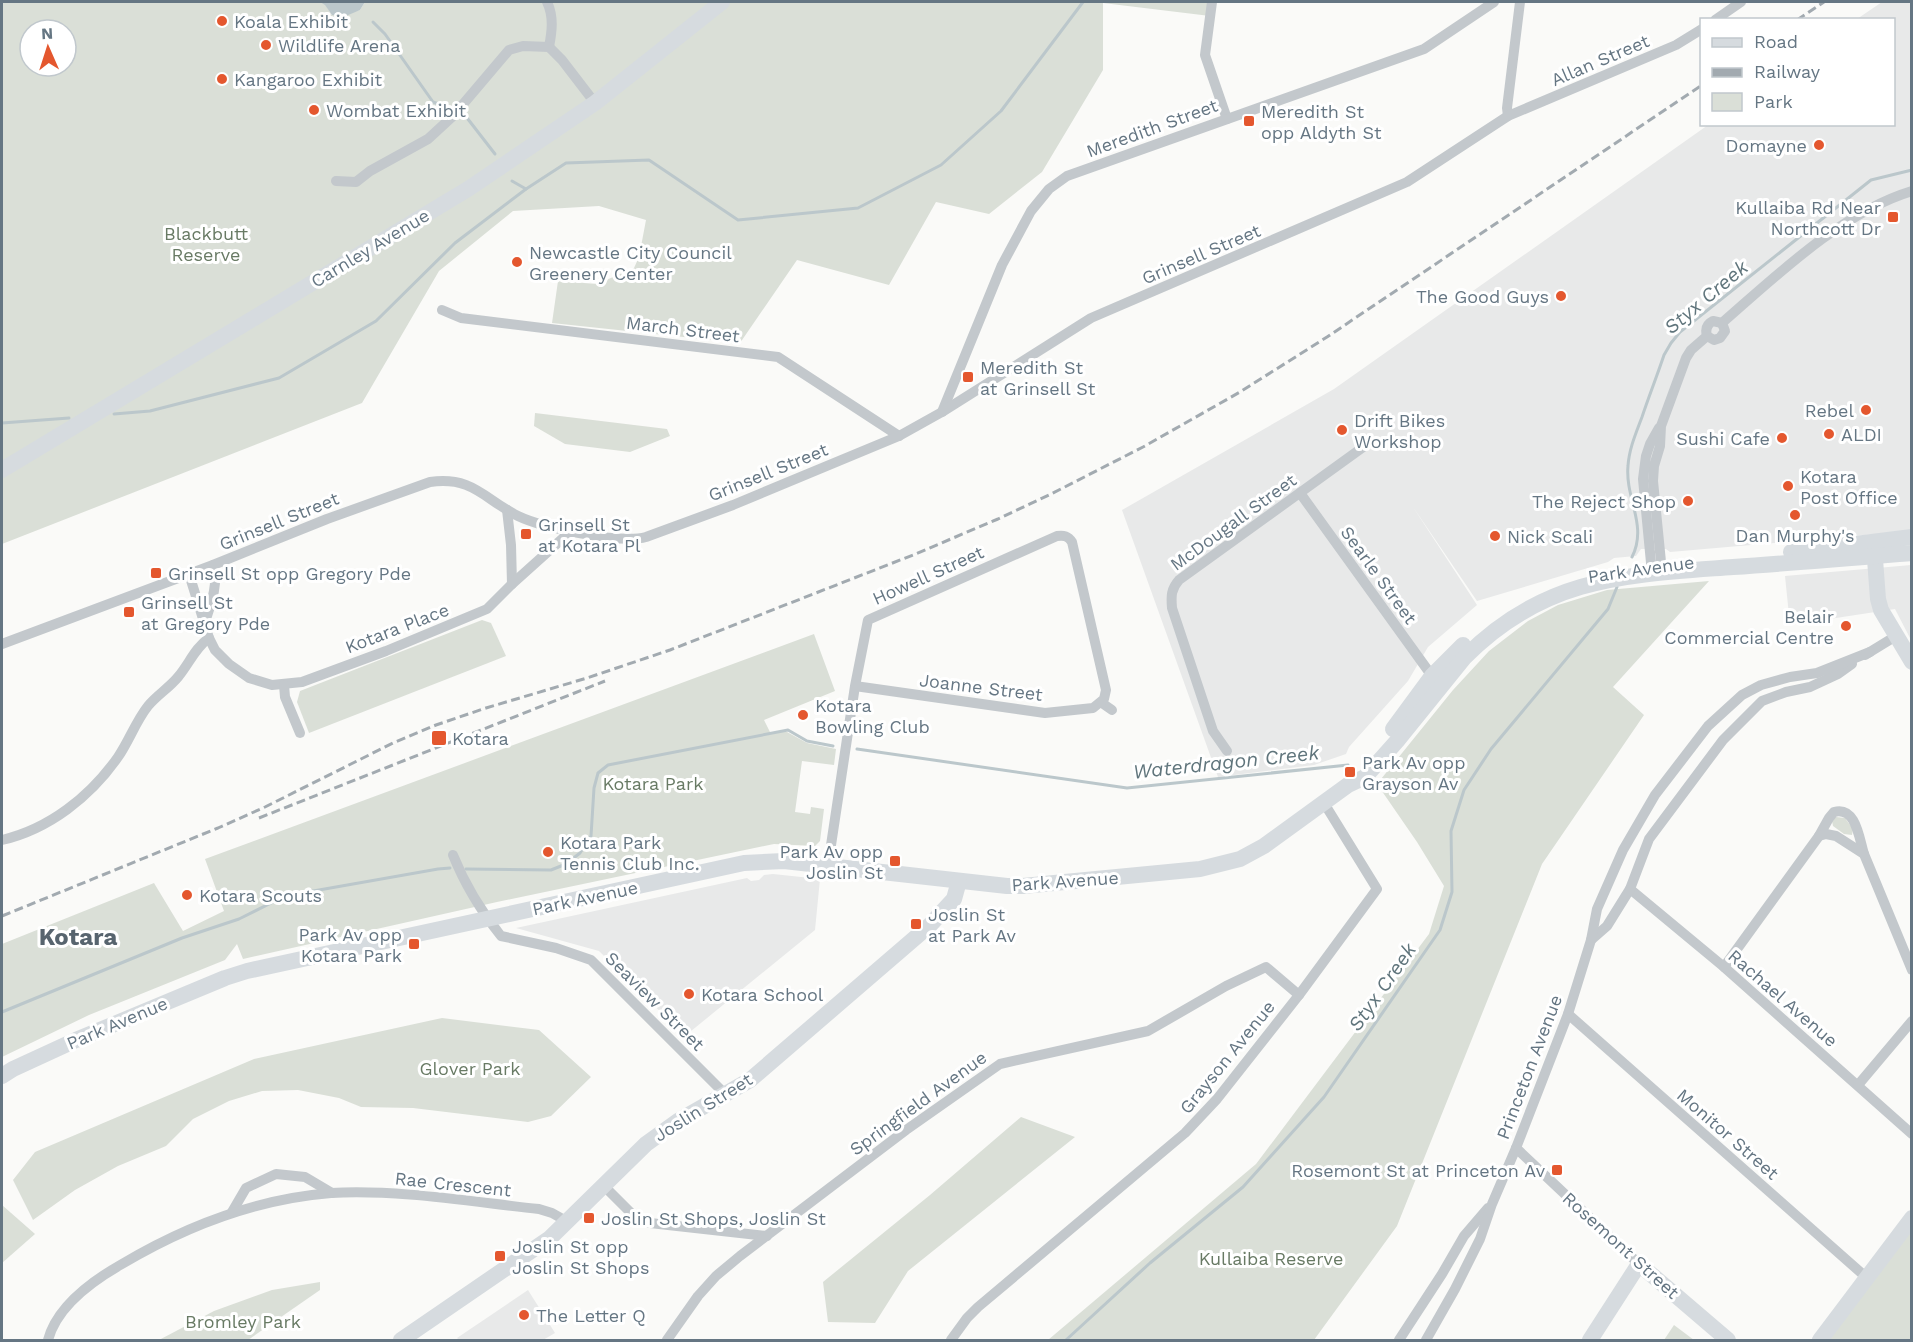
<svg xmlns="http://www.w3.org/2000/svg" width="1913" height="1342" viewBox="0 0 1913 1342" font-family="'Work Sans',sans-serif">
	<rect width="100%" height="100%" fill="#fafaf8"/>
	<g fill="#e8e9e9">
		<polygon points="1882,2 1911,2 1911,531 1670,552 1666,549 1641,549 1636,556 1614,558 1608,562 1477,601 1413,507 1477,605 1428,647 1408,681 1349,747 1346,754 1314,765 1218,777 1122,510 1334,389 1708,125 1894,124 1894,20 1857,19"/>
		<polygon points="1911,565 1911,640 1895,609 1790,625 1785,576"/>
		<polygon points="773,874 820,879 815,930 685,1036 599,951 516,928 747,878 751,881 759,880 764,875"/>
		<polygon points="528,1290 555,1333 543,1340 459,1340 457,1338"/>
	</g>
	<g fill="#dadfd7" fill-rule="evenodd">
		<path d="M 2,2 L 320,2 L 325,4 L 332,15 L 360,10 L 365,2 L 1212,2 L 1210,16 L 1103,3 L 1103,70 L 1042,172 L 989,214 L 936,202 L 889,285 L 797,260 L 740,343 L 552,323 L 558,281 L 597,284 L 634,268 L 639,257 L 646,220 L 599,206 L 513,211 L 439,271 L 362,403 L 2,544 ZM 30,30 L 66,30 L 66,66 L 30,66 Z"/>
		<polygon points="535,413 667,429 670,436 630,452 565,444 534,426"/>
		<polygon points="1709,581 1613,687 1644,715 1542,864 1397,1226 1314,1340 1048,1340 1256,1164 1429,934 1444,886 1417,842 1377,784 1453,690 1489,651 1528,621 1558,605 1607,590"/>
		<polygon points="482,620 491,623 506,656 309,733 297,702 300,691"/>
		<polygon points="814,634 835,691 764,720 770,732 787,732 807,743 836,749 834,765 802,761 795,812 810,814 811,807 824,809 820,841 815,846 774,844 497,902 243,959 237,944 225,960 89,1015 2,1057 2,944 154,883 183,931 224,911 205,859"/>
		<polygon points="1836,817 1845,818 1853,829 1852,835 1844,834 1833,826 1832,821"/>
		<polygon points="442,1018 539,1030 591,1077 551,1116 528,1122 413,1108 361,1107 339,1098 298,1090 262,1091 229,1101 193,1119 166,1146 118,1166 75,1190 33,1220 13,1180 35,1152 254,1059"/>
		<polygon points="1021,1117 1075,1137 908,1271 875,1323 828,1322 823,1282 930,1195"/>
		<polygon points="2,1205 35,1234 2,1263"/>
		<polygon points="1911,1218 1911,1340 1820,1340"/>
		<polygon points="320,1282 320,1290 248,1340 159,1340 214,1311 272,1290"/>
		<polygon points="1674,1325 1694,1340 1664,1340"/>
	</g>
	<polygon fill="#bbc7cb" points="320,2 365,2 360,10 346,16 332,15 325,5"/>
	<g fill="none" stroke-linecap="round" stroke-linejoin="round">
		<g stroke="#bbc7cb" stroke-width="3">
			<polyline points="373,22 385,34 433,102 455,110"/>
			<polyline points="461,113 464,114 495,154"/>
			<polyline points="512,181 526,189"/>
			<polyline points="114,414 150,411 279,378 376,321 455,243 526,189 566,163 649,160 738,220 858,208 941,165 1001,111 1083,2"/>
			<polyline points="2,423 69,418"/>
			<path d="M 1632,557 C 1648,525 1625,499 1628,466 C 1629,449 1636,433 1642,417 C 1649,396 1657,376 1664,355 L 1671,343 L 1680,332 L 1871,180 L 1912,170"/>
			<polyline points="857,749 1127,788 1348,765"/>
			<polyline points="466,869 551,870 566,864 580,853 591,836 594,788 598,773 608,765 788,730 807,741 833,746"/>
			<polyline points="2,1012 182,938 239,919 285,896 438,869 450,868"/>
			<polyline points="1066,1340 1150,1263 1243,1187 1324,1097 1440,930 1452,892 1451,831 1464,790 1491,749 1608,609 1617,587"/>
		</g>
		<g stroke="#c3c8cc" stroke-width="10">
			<path d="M 547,2 C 554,17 552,31 549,47"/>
			<polyline points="1212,2 1205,55 1227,119"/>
			<polyline points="1715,20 1741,2"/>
			<polyline points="1508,116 1507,108 1520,2"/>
			<polyline points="336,181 356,182 370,171 428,139 453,116 509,50 523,46 549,47 562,60 595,103"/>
			<polyline points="442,310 461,318 778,357 899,436"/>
			<path d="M 1722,323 C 1776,276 1842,212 1912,191"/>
			<polyline points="1707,336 1714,340 1720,338 1725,331 1722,323"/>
			<polyline points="942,412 1002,265 1031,211 1049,189 1067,176 1424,49 1494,2"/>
			<polyline points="1300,493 1432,676"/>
			<polyline points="507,510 511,545 512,584"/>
			<path d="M 1662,572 L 1653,481 L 1654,466 L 1660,446 L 1661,426 L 1686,358 L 1691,350 L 1707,336 C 1705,329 1707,324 1713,321 L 1722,323"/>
			<polyline points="1652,573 1643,479 1646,456 1650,444 1659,428"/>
			<path d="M 205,622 C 211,604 219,583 213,565"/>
			<polyline points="209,638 215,650 229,664 249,678 272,685 302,682 386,651 487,609 512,584 571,531"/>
			<path d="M 2,644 L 213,565 L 327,519 L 430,482 C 473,476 484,499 518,516 C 543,528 621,544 646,537 L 733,505 L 899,436 L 942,412 L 1091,318 L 1407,182 L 1508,116 L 1676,45 L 1702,29"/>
			<polyline points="1865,655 1896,636"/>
			<polyline points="284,685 285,697 300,733"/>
			<polyline points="1102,703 1112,710"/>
			<path d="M 1227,751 L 1213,731 L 1172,608 C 1171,596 1171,589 1179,580 L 1366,445"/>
			<path d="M 1819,836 L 1829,818 L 1834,812 C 1856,806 1859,838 1864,854"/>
			<path d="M 2,840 C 49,829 90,797 118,757 C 129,741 136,721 148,706 C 157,695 169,688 178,677 C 189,664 195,648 209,638 L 189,574"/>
			<path d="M 453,855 C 465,885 481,911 501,936 L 556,948 L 591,960 L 725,1094"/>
			<path d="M 828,865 L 855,686 L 868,620 L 1057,536 C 1064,535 1068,536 1072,542 L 1106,690 L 1104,699 L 1093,708 L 1045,713 L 855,686"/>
			<polyline points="1630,889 1724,967 1912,1134"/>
			<polyline points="1591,940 1607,926 1630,889 1649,839 1723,740 1762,701 1786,692 1810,687 1838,674 1852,664"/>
			<polyline points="1724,967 1819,836 1826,834 1836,836 1864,854 1912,970"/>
			<polyline points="1568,1014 1867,1278"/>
			<polyline points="1858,1085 1912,1021"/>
			<polyline points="1516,1148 1639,1264"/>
			<polyline points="604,1186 632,1214 640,1220 650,1223 767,1236"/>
			<polyline points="232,1212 246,1188 276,1174 305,1177 332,1193"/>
			<path d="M 48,1340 C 57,1306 92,1281 122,1264 C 186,1226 256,1199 331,1193 C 396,1189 473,1202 539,1209 L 552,1213 L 568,1222"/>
			<polyline points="667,1340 698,1296 716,1276 740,1256 906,1130 1000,1064 1148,1031 1226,986 1266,967 1299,995"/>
			<polyline points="951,1340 967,1318 978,1307 1185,1133 1217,1099 1299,995 1377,889 1324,803"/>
			<polyline points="1399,1340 1442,1274 1464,1236 1488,1208"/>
			<polyline points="1426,1340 1455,1289 1480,1239 1492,1204 1516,1148 1568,1014 1591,940 1597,909 1623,850 1655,795 1708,726 1742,695 1761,685 1790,677 1817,673 1870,652"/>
		</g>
		<g stroke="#d6dbdf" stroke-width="16">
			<polyline points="2,470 468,189 595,103 722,2"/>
			<polyline points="1874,546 1878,599 1881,610 1912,662"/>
			<polyline points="1791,552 1912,537"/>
			<polyline points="1393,729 1432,676 1463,645"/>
			<path d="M 2,1076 L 13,1069 L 76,1040 L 225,978 L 247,971 L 744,863 L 784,861 L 1007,886 L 1023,886 L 1200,869 L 1240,859 L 1264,846 L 1348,785 L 1365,777 L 1397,741 L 1464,658 C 1545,576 1626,575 1733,567 C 1793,563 1852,558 1912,553"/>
			<polyline points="401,1340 550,1238 646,1144 678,1121 750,1080 930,925 954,899 959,881"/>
			<polyline points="1590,1340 1639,1264 1728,1340"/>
			<polyline points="1820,1340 1912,1218"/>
		</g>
		<g stroke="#a2aab0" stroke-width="3" stroke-dasharray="9 4.5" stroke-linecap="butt">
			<polyline points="1797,20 1824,2"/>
			<polyline points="259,818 605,681"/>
			<polyline points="2,916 218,828 265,807 393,743 436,725 486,708 587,678 670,650 913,555 998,519 1051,494 1143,447 1240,392 1327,337 1702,85"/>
		</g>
	</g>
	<g fill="#e4572e" stroke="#fff" stroke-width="2">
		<circle cx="222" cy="21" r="6"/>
		<circle cx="266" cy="45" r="6"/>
		<circle cx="222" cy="79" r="6"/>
		<circle cx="314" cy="110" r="6"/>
		<rect x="1243" y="115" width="12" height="12" rx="3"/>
		<circle cx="1819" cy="145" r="6"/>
		<rect x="1887" y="211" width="12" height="12" rx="3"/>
		<circle cx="517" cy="262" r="6"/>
		<circle cx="1561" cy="296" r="6"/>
		<rect x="962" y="371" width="12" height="12" rx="3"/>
		<circle cx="1866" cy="410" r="6"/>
		<circle cx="1342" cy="430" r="6"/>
		<circle cx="1829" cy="434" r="6"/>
		<circle cx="1782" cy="438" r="6"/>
		<circle cx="1788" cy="486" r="6"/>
		<circle cx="1688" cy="501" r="6"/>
		<circle cx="1795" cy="515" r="6"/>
		<rect x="520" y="528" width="12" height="12" rx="3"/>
		<circle cx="1495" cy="536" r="6"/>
		<rect x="150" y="567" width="12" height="12" rx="3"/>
		<rect x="123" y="606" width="12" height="12" rx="3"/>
		<circle cx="1846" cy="626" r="6"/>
		<circle cx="803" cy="715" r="6"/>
		<rect x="431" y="730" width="16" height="16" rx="3"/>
		<rect x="1344" y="766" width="12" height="12" rx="3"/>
		<circle cx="548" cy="852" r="6"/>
		<rect x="889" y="855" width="12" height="12" rx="3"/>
		<circle cx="187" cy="895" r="6"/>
		<rect x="910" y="918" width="12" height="12" rx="3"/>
		<rect x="408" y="938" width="12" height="12" rx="3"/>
		<circle cx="689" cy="994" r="6"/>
		<rect x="1551" y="1164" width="12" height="12" rx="3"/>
		<rect x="583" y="1212" width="12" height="12" rx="3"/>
		<rect x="494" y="1250" width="12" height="12" rx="3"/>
		<circle cx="524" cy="1315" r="6"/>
	</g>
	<g text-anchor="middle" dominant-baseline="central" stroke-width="6" stroke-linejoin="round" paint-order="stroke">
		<g font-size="18" fill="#657683" stroke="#fff" text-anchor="start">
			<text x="234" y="21">Koala Exhibit</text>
			<text x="278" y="45">Wildlife Arena</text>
			<text x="234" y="79">Kangaroo Exhibit</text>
			<text x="326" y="110">Wombat Exhibit</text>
			<text x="1261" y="111">Meredith St<tspan x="1261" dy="21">opp Aldyth St</tspan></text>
			<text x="1807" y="145" text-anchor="end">Domayne</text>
			<text x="1881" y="207" text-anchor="end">Kullaiba Rd Near<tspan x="1881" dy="21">Northcott Dr</tspan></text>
			<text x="529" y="252">Newcastle City Council<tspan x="529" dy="21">Greenery Center</tspan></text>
			<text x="1549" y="296" text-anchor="end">The Good Guys</text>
			<text x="980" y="367">Meredith St<tspan x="980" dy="21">at Grinsell St</tspan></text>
			<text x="1854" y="410" text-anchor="end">Rebel</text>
			<text x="1354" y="420">Drift Bikes<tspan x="1354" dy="21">Workshop</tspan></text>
			<text x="1841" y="434">ALDI</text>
			<text x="1770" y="438" text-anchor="end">Sushi Cafe</text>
			<text x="1800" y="476">Kotara<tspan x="1800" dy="21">Post Office</tspan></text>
			<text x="1676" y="501" text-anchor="end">The Reject Shop</text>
			<text x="538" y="524">Grinsell St<tspan x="538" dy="21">at Kotara Pl</tspan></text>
			<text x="1795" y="535" text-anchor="middle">Dan Murphy's</text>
			<text x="1507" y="536">Nick Scali</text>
			<text x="168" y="573">Grinsell St opp Gregory Pde</text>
			<text x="141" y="602">Grinsell St<tspan x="141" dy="21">at Gregory Pde</tspan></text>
			<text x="1834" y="616" text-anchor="end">Belair<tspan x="1834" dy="21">Commercial Centre</tspan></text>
			<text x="815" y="705">Kotara<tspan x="815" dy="21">Bowling Club</tspan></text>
			<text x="452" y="738">Kotara</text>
			<text x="1362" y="762">Park Av opp<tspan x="1362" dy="21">Grayson Av</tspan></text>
			<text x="560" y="842">Kotara Park<tspan x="560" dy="21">Tennis Club Inc.</tspan></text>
			<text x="883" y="851" text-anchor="end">Park Av opp<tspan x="883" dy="21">Joslin St</tspan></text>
			<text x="199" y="895">Kotara Scouts</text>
			<text x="928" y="914">Joslin St<tspan x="928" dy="21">at Park Av</tspan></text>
			<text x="402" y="934" text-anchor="end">Park Av opp<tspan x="402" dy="21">Kotara Park</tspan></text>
			<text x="701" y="994">Kotara School</text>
			<text x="1545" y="1170" text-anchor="end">Rosemont St at Princeton Av</text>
			<text x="601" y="1218">Joslin St Shops, Joslin St</text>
			<text x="512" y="1246">Joslin St opp<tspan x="512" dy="21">Joslin St Shops</tspan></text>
			<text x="536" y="1315">The Letter Q</text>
		</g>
		<g font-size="18" fill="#657683" stroke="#fff">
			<text transform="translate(1600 60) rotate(-23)">Allan Street</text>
			<text transform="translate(1152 128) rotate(-20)">Meredith Street</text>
			<text transform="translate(370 248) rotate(-31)">Carnley Avenue</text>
			<text transform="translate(1201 254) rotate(-23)">Grinsell Street</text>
			<text transform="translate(683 329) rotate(7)">March Street</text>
			<text transform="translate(768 472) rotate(-22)">Grinsell Street</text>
			<text transform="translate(279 521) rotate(-22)">Grinsell Street</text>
			<text transform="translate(1233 522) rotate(-36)">McDougall Street</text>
			<text transform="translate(1641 569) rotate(-8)">Park Avenue</text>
			<text transform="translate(928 575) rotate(-24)">Howell Street</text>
			<text transform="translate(1379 575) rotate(54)">Searle Street</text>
			<text transform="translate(397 628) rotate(-21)">Kotara Place</text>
			<text transform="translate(981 687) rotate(7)">Joanne Street</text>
			<text transform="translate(1065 881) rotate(-4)">Park Avenue</text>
			<text transform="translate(585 898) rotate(-12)">Park Avenue</text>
			<text transform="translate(1783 998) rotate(41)">Rachael Avenue</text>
			<text transform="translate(655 1001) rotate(45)">Seaview Street</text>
			<text transform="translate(117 1023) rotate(-23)">Park Avenue</text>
			<text transform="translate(1227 1057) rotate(-51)">Grayson Avenue</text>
			<text transform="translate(1529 1067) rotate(-69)">Princeton Avenue</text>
			<text transform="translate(918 1103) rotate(-36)">Springfield Avenue</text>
			<text transform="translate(703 1107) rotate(-32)">Joslin Street</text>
			<text transform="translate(1728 1134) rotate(41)">Monitor Street</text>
			<text transform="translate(453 1184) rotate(6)">Rae Crescent</text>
			<text transform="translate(1621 1245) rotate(42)">Rosemont Street</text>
		</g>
		<g font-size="18" fill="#687a64" stroke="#fff">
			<text x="206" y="233">Blackbutt<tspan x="206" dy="21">Reserve</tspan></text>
			<text x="653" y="783">Kotara Park</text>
			<text x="470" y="1068">Glover Park</text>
			<text x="1271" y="1258">Kullaiba Reserve</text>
			<text x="243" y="1321">Bromley Park</text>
		</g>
		<g font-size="20" font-style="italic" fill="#60757c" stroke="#fff">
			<text transform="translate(1706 297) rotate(-40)">Styx Creek</text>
			<text transform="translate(1226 762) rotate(-6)">Waterdragon Creek</text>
			<text transform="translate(1382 987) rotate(-55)">Styx Creek</text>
		</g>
		<g font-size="24" font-weight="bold" fill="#57646e" stroke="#fff">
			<text x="78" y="937">Kotara</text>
		</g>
	</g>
	<rect width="1913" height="1342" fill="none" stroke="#657683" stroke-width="6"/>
	<rect x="1700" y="18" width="195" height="108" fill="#ffffff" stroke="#c1c8cd" stroke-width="1.5"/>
	<rect x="1712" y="38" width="30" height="9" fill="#d6dbdf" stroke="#c1c8cd" stroke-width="1.5"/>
	<text x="1754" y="48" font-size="18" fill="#657683">Road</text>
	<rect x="1712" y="68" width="30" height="9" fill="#a2aab0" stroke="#c1c8cd" stroke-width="1.5"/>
	<text x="1754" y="78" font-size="18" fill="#657683">Railway</text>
	<rect x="1712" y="93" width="30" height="18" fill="#dadfd7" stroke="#c1c8cd" stroke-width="1.5"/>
	<text x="1754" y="108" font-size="18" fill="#657683">Park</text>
	<g transform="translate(48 48) rotate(357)"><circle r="28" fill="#ffffff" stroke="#c1c8cd" stroke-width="1.5"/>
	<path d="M0-4.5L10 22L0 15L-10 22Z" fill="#e4572e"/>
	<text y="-9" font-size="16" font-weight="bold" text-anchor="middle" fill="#657683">N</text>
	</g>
</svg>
